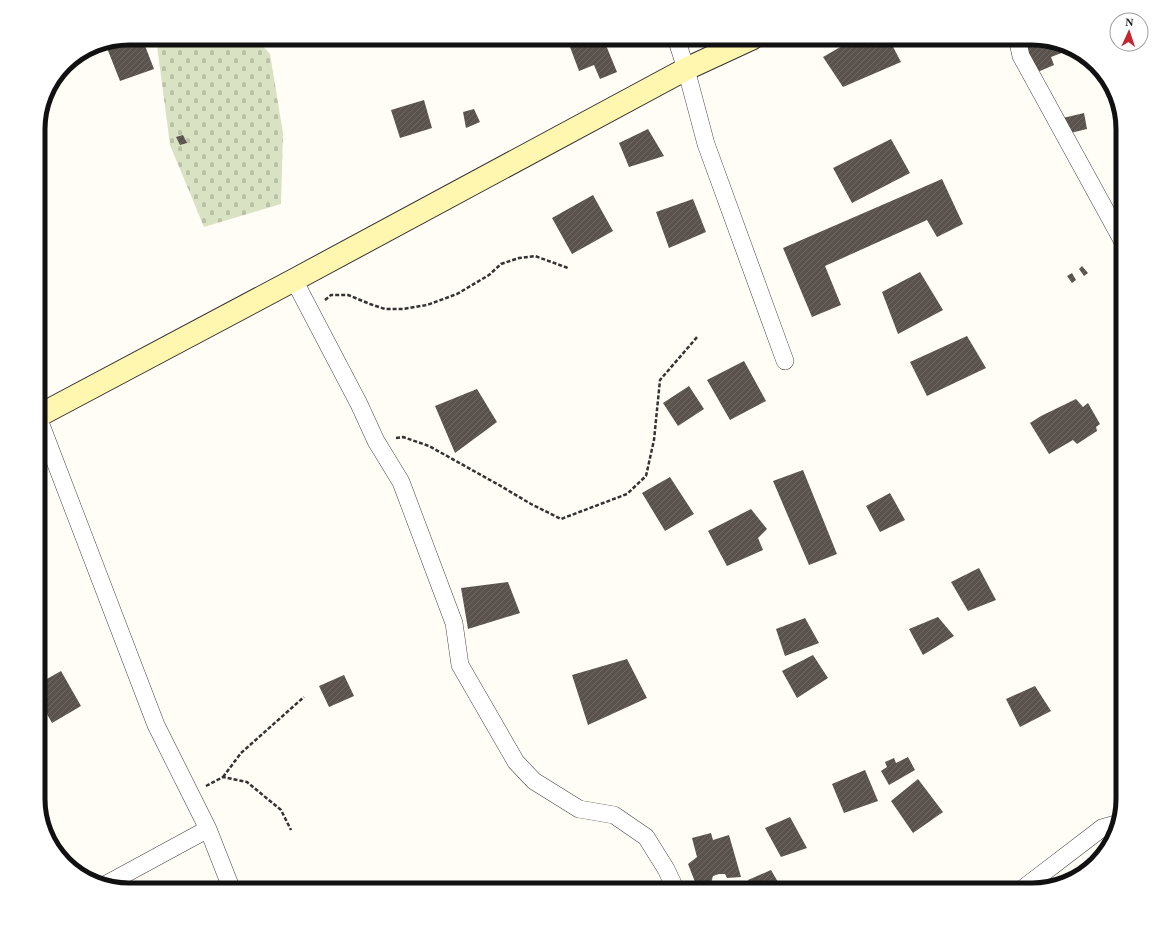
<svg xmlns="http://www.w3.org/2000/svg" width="1161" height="928" viewBox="0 0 1161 928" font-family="'Times New Roman',serif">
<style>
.cemetery{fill:url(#cemetery-stones)}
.building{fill:url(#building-hatch)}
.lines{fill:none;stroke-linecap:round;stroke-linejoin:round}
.street-casing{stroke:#444;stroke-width:18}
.secondary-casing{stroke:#333;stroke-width:24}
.path{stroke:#333;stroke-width:2.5;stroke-dasharray:4 2;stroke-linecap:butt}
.street{stroke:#fff;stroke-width:17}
.secondary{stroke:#fff6b0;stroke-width:22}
.rim{fill:none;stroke:#111;stroke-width:5}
</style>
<defs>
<pattern id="cemetery-stones" width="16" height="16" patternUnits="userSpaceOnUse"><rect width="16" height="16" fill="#d9e3c4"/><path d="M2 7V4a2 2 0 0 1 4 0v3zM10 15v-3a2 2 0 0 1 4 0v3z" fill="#b9c2a7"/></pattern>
<pattern id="building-hatch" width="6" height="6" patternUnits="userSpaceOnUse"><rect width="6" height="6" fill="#5a524d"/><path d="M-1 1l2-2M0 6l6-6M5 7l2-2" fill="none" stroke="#6d6662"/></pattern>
</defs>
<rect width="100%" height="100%" fill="#fffdf5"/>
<path class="cemetery" d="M156,38H256L270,54L283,133L281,204L204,227L170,145Z"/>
<path class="building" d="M129,38H142L154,69L120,81L105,43Z
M569,38H603L617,72L600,79L594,65L579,71L567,39Z
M856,38H865L870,47L890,41L901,62L843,87L823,57Z
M1018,38H1032L1062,43L1072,49L1051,57L1054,65L1033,74Z
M424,100L432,128L400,138L391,110Z
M474,109L480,122L466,128L463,112Z
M1084,113L1087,129L1066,134L1063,118Z
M648,129L664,156L629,167L619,143Z
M183,135L187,143L180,145L176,137Z
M891,139L910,173L852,203L833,168Z
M942,179L963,224L937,237L927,220L825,266L841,305L812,317L783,248Z
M593,195L613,231L572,254L552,218Z
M693,199L706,232L669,248L656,212Z
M1082,266L1088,273L1084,276L1079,269Z
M920,272L943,310L898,334L882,292Z
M1072,273L1076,280L1072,283L1067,276Z
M967,336L986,368L927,396L910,362Z
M744,361L766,401L730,420L707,380Z
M689,386L704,409L678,426L663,403Z
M477,389L497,422L455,453L435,406Z
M1076,399L1083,407L1088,403L1100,424L1096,427L1097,431L1077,444L1073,440L1049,454L1030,423L1041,416Z
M803,470L837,554L809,565L773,481Z
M670,477L694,514L665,531L642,493Z
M890,493L905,520L880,532L866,506Z
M751,509L767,529L758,538L763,550L727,566L708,531Z
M979,568L996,600L968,611L951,582Z
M508,582L520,613L468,629L461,588Z
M938,617L954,636L923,655L909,629Z
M805,618L819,643L785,656L776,629Z
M813,655L828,678L797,698L782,671Z
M627,659L647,698L588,725L572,675Z
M61,671L81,706L52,723L38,698V684Z
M344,675L354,696L329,707L319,686Z
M1035,686L1051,711L1020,727L1006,699Z
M908,757L915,770L889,785L881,771L887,767L885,762L894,758L896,763Z
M865,770L878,801L844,813L832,784Z
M918,779L943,812L913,833L891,801Z
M790,817L807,848L781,857L765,828Z
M711,833L713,840L729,835L741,877L727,878L725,874H719L713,876L711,883L697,887L688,864L697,857L692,838Z
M771,870L778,882L763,890H760L758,887L751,888L748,880Z"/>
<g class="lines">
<g class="street-casing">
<path id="street" d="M676,38L686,69L706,144L785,361
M1017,38L1021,56L1123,242
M294,280L359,404L376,441L401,482L454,623L460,665L516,762L534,781L579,809L614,815L646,837L666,869L676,890
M38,417L156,725L208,829L103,886
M208,829L232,890
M1021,890L1102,828L1119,823"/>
</g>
<g class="secondary-casing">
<path id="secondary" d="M38,416L294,280L686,69L753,38"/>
</g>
<path class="path" d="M325,300L331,295H348L370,304L385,309H403L427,305L457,294L489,275L501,264L519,258L535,256L568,268
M396,438L403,437L429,446L499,485L531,504L561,519L627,494L646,476L654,440L660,380L698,336
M223,777L241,753L304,697
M206,786L223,777L247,782L281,810L291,830"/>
<use href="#street" class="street"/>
<use href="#secondary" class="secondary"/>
</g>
<path d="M0 0H1161V928H0ZM129 45H1032A84 84 0 0 1 1116 129V799A84 84 0 0 1 1032 883H129A84 84 0 0 1 45 799V129A84 84 0 0 1 129 45Z" fill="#fff" fill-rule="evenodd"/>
<path class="rim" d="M129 45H1032A84 84 0 0 1 1116 129V799A84 84 0 0 1 1032 883H129A84 84 0 0 1 45 799V129A84 84 0 0 1 129 45Z"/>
<g transform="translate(1129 32) rotate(3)"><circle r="19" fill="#ffffff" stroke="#a0a0a0"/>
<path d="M0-3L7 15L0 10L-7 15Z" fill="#c4262e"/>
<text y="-6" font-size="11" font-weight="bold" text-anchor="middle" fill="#111111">N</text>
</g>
</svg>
